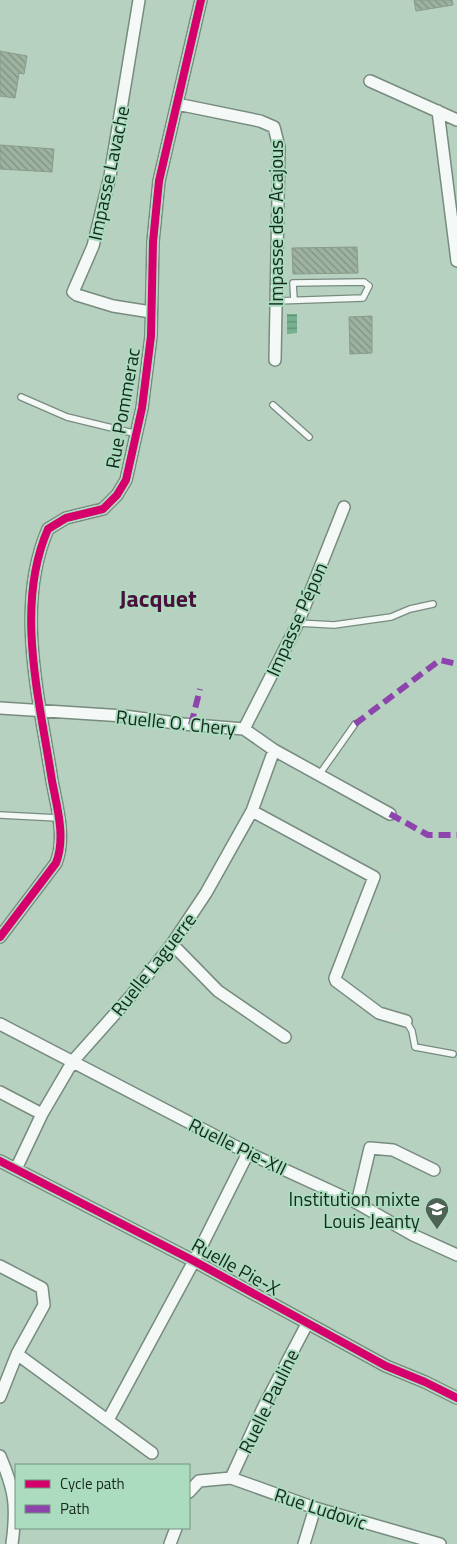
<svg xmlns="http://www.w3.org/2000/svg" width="457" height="1544" viewBox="0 0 457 1544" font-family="'Titillium Web',sans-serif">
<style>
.water{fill:url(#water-rules)}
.building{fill:url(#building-back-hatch);stroke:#899b8d}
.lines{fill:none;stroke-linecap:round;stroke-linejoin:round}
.service-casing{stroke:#778b7f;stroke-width:8}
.minor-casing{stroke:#778b7f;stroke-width:14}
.path{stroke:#c0c8c3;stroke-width:2;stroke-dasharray:5 2.5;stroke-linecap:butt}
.service{stroke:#f4f8f6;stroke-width:5.5}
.minor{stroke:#f4f8f6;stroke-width:11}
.quiet{stroke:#8e44ad;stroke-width:6;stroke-dasharray:12 6;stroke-linecap:butt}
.cycleway-casing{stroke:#acdcbf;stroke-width:11}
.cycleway{stroke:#d6006c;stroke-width:8}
.labels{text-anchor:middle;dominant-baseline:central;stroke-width:4;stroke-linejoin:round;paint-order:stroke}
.street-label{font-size:19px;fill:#15281d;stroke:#acdcbf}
.poi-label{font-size:19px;fill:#15281d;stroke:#acdcbf;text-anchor:end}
.district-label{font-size:24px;font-weight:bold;fill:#49123c;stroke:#acdcbf}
</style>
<defs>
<pattern id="water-rules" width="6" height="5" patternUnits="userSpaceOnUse" patternTransform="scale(1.25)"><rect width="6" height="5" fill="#75b08f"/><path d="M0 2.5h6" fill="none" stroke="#5f8f74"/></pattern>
<pattern id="building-back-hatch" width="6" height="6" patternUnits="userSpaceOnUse" patternTransform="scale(1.25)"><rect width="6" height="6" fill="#9eb2a0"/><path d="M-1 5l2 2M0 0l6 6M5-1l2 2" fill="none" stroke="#809182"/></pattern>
</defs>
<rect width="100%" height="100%" fill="#b7d1c1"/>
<path class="water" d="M287,314H297V333L287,334Z"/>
<path class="building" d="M414,0H452L453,5L416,11Z
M0,51L27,56L24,74L19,73L15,98L0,96Z
M0,145L54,149L52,172L0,169Z
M357,247L358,273L293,274L292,248Z
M372,316V353L350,354L349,317Z"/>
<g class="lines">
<g class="service-casing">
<path id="service" d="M276,301L363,298L369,286L364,282L293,283L294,300
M21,397L67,417L137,434
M273,405L309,437
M298,623L334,625L391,617L410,609L433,604
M319,775L355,724
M0,815L58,818
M406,1021L412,1031L415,1047L453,1054"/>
</g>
<g class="minor-casing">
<path id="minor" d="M139,0L110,176L93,246L73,292L77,295L113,306L151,312
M370,81L457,120
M177,104L260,121L274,127L279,147L275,360
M438,111L457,261
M0,708L124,716L183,724L244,729L274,750L390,814
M244,729L298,623L344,507
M252,811L374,877L335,978L336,981L379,1013L406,1021
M0,937L56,863C66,838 57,807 52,781C40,701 14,607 48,529L66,518L103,509L117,495L126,480L142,408L151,336L153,242L159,181L201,0
M172,944L218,991L285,1037
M0,1024L248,1153L357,1203L413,1235L457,1255
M0,1092L42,1114
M0,1161L194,1261L386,1366L425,1382L457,1398
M16,1169L42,1114L73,1061L130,997L172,944L206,893L252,811L274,750
M357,1203L370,1148L393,1150L434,1170
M0,1266L42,1288L44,1305L17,1354L0,1397
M17,1354L152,1453
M108,1420L194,1261L248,1153
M0,1456C15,1491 17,1506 12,1544
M231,1478L263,1408L307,1324
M189,1492L199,1481L231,1478L315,1508L440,1544
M170,1544L176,1528
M304,1544L315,1508"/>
</g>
<path class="path" d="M369,920L395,932"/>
<use href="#service" class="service"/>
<use href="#minor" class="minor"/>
<path class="quiet" d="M355,724L440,660L457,664
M191,725L200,689
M390,814L428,835H457"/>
<g class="cycleway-casing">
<path id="cycleway" d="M0,937L56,863C66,838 57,807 52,781C40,701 14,607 48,529L66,518L103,509L117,495L126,480L142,408L151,336L153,242L159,181L201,0
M0,1161L194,1261L386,1366L425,1382L457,1398"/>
</g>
<use href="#cycleway" class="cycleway"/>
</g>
<defs>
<g id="school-pin" transform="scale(1.25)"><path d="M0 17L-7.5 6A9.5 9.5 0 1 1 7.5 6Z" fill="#4e6356" stroke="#acdcbf"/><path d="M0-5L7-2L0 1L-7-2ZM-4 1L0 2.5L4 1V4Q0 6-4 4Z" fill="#fff"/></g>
</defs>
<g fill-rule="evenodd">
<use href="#school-pin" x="437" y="1209"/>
</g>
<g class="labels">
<g class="street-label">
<text transform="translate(108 173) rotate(-78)">Impasse Lavache</text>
<text transform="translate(275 223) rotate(-90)">Impasse des Acajous</text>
<text transform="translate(122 408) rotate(-80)">Rue Pommerac</text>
<text transform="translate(296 619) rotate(-66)">Impasse Pépon</text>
<text transform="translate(176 722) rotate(6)">Ruelle O. Chery</text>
<text transform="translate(153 964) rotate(-52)">Ruelle Laguerre</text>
<text transform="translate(238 1146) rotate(26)">Ruelle Pie-XII</text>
<text transform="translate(236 1266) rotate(29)">Ruelle Pie-X</text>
<text transform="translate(268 1401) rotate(-64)">Ruelle Pauline</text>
<text transform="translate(321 1508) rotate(18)">Rue Ludovic</text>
</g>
<g class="poi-label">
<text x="420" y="1198">Institution mixte<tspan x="420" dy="22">Louis Jeanty</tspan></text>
</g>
<g class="district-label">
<text x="158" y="598">Jacquet</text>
</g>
</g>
<rect x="15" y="1464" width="175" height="65" fill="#acdcbf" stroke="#70947e"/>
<rect x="25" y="1480" width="25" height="8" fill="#d6006c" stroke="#70947e"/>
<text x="60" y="1489" font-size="15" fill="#15281d">Cycle path</text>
<rect x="25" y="1505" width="25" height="8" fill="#8e44ad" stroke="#70947e"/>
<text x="60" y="1514" font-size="15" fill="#15281d">Path</text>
</svg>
